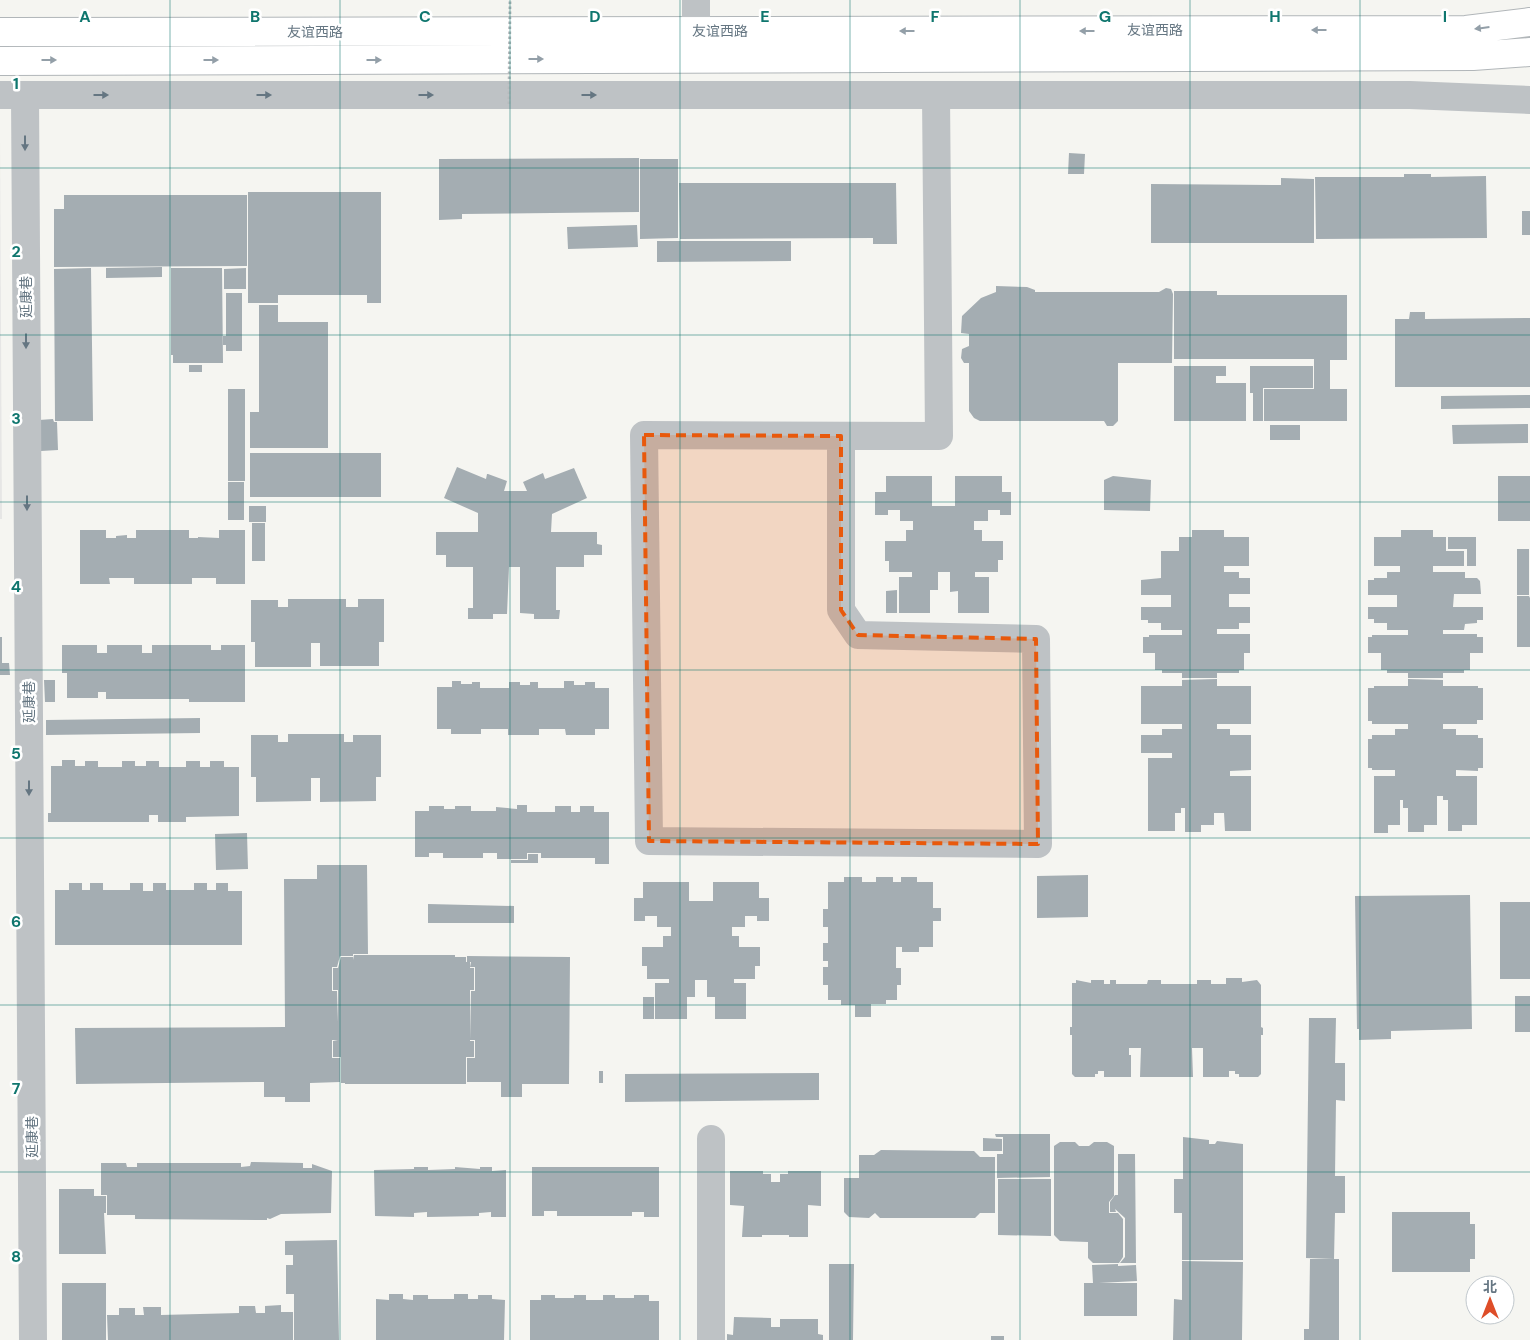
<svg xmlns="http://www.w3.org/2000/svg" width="1530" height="1340" viewBox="0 0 1530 1340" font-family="'DM Sans','Noto Sans SC',sans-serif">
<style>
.built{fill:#e6e6e5}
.building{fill:#a4adb2}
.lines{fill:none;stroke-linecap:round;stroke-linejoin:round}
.major-casing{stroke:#b1b6b9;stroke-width:30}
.minor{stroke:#bec2c5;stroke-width:28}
.major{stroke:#fff;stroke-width:28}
.path-bridge{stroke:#b8bbbd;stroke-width:3;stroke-dasharray:2.5 2.5;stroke-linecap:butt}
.oneway{fill:#939fa8}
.oneway2{fill:#657682}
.marked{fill:#e8590c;fill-opacity:0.2;stroke:#e8590c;stroke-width:4;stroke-dasharray:10 6;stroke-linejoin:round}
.grid{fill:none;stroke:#0f766e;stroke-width:1;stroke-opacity:0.55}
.labels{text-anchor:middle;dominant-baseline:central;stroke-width:5;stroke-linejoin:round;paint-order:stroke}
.street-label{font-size:14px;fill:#657682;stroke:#fff}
.grid-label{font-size:16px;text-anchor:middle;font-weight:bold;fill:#0f766e;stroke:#fff;stroke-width:5;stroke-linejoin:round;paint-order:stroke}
</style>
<rect width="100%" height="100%" fill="#f5f5f1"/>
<path class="built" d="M0,136L2,519H0Z"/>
<path class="building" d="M1069,153L1085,154L1084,174H1068Z
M639,158V212L462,214V219L439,220V159Z
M640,159H678V238L640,239Z
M1404,174H1431V177L1486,176L1487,238L1316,239L1315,177H1404Z
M1281,178L1314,179V243H1151V184L1281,185Z
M679,183H896L897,244H873V238L680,239Z
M248,192H381V303H367V295H278V303H248Z
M64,195H247V266L54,267V209H64Z
M1522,211H1530V235H1522Z
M637,225L638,247L568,249L567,227Z
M657,241H791V261L657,262Z
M162,267V277L106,278V268Z
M91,268L93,421H55L54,269Z
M171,268H222L223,363H173V355H171Z
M246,268V289H224V269Z
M996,286L1027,287L1035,290V292H1159L1166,288L1171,289L1173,294L1172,363H1118V421L1113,426H1107L1104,421H980L974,418L969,411V363H964L961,358L962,349L969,346V334L961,333L962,316L981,298L996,292Z
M1174,291H1217V295H1347V360H1330V389H1347V421H1264V389H1314V359H1174Z
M226,293H242V351H226V345H223V336H226Z
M259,305H278V322H328V448H250V412H259Z
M1410,312H1425V319L1530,318V387H1395V319H1409Z
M189,365H202V372H189Z
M1174,366H1226V376H1216V383H1246V421H1174Z
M1250,366H1313V388H1263V421H1253V393H1250Z
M228,389H245V481H228Z
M1530,395V408L1441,409V396Z
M53,419L54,422H57L58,450L41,451L39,420Z
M1528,424V443L1453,444L1452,425Z
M1270,425H1300V440H1270Z
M250,453H381V497H250Z
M457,467L486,479L487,474H488L507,481L504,491H527L523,482L543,473L545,479L574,468L587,498L552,514L551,532H597V544L602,545V555H584V567H556V610H560L559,619H534V614L520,613V567H509L507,614H493V619H468V608H473V567H446V555H436V532H478V513L444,498Z
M886,476H932V506H955V476H1002V492H1011V515H1000V510H988V521H974V530H982V541H1003V560H998V572H975V577H989V613H958V591L950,592V572H938V590H930V613H899V577H912V572H889V561H885V541H906V530H913V521H900V510H888V515H875V492H886Z
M1113,476L1151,480L1150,511L1104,510V480Z
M1498,476H1530V521H1498Z
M228,482H244V520H228Z
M249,506H266V522H249Z
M252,523H265V561H252Z
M80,530H106V538H116V536L127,535V538H136V530H189V538H198V537L219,538V530H245V584H216V578H192V584H134V578H109L110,584H80Z
M1192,530H1224V537H1249V566H1224V572H1239V578H1250V594H1229V607H1250V623H1239V629H1217V634H1250V653H1244V670H1239V673H1217V678H1182V673H1162V670H1155V653H1143V637H1149V635H1182V630H1161V623H1148V620H1141V607H1171V595H1141V580L1161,578V551H1179V537H1192Z
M1401,530H1433V537H1446V551H1464V566H1433V572H1465V578H1477L1480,581L1481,594H1454L1453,607H1483V620H1477V623L1465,624L1464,630H1443V634H1477V637H1483V653H1470V670H1464V673H1443V678H1408V673H1387V670H1381V653H1368V637H1372V635H1408V630H1387V623H1374V619H1368V607H1397V595H1368V580H1374V578H1387V572H1400V566H1374V537H1401Z
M1448,537H1476V566H1467V549H1448Z
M1517,549H1529V595H1517Z
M897,590V613H886V591Z
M1517,596H1529L1530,598V647H1517Z
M288,599H346V607H358V599H384V642H379V666H320V643H311V667H255V642H251V600H278V607H288Z
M0,637H2V663H9L10,675H0Z
M62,645H97V653H107V645H142V653H152V645H211V650H221V645H245V702H189V699H106V692H98V698H67V673H62Z
M1217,679V686H1251V724H1217V729H1230V735H1251V770L1230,771V776H1251V831H1225L1224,813H1214V825H1201V832H1185V808H1181V813H1175V831H1148V758H1172V753H1141V735H1162V729H1182V724H1141V686H1182V680Z
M1408,679L1443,680V686H1478V688H1483V720H1477V724H1443V729H1456V735H1478V738H1483V768H1478V771L1456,770V776H1477V825H1462V831H1448V800H1443V796H1437V825H1424V832H1408V808H1403V800H1400V825H1388V833H1374V776H1395V770H1372V768H1368V739H1372V735H1395V729H1408V724H1372V721H1368V688H1374V686H1408Z
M44,680H55V702H45Z
M452,681H461V684H472V682H480V688H509V682H520V685H530V682H538V688H564V681H574V685H585V682H595V688H609V729H595V735H566L565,729H539V735H508V729H481V734H451V729H437V687H452Z
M200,718V733L46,735V720Z
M288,734H344V742H353V735H381V777H376V801L320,802V778H311V801L256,802V777H251V735H278V742H288Z
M62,760H75V766H85V761H98V767H122V761H135V766H146V761H159V767H186V761H200V767H210V761H224V767H239V816L186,817V822H158V815H149V822H48V813H51V766H62Z
M517,805H527V812H555V806H571V812H580V806H594V812H609V864H595V858H541V853H527V859H497V853H483V858H443V853H429V857H415V811H429V806H444V809H455V806H471V811H496V807L517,809Z
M247,833L248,869L216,870L215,834Z
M528,854H538V863H511V860H528Z
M317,865H367L368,954H353V956H340L337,967H332V991H337L338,1022V990H333V968H338L341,957H353V960L354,955H455V957H466V962H470V972V968H474V990H470V1041H474V1057H466V1084H345V1083H341V1057H333V1041L338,1040H332V1058H340V1082L310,1083V1102H285V1097H264V1082L76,1084L75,1028L285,1027L284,879H317Z
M1088,875V917L1037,918V876Z
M844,877H862V882H876V877H893V882H901V877H917V882H933V908H941V921H933V947H919V952H902V947H896V968H901V985H897V1000H886V1004H871V1017H855V1005H841V1000H828V985H823V967H828V961H823V943H828V927H823V909H828V882H844Z
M643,882H689V901H713V882H759V898H769V921H757V916H745V927H732V936H739V947H760V966H755V979H734V983H746V1019H715V997H707V980H695V997H687V1019H655V983H669V979H647V966H642V947H663V936H671V927H657V916H645V921H634V898H643Z
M69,883H82V890H90V883H103V890H130V883H143V891H153V883H166V890H194V883H207V890H216V883H228V891H242V945H55V890H69Z
M1470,895L1472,1029L1391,1031V1039L1359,1040V1029H1357L1355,896Z
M1500,902H1530V979H1500Z
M428,904L514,906V923H428Z
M467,956L570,957L569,1084H522V1097H501V1082H467V1058H475V1040H470L471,991H475V967H470L471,962H467Z
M1226,978H1242V982L1257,980L1261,985V1027L1263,1028V1035H1261V1074L1258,1077H1239V1074H1235V1071H1229V1077H1203V1048H1192L1193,1077H1140L1141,1048H1129V1055H1131V1077H1104V1071H1098V1074H1095V1077H1075L1072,1074V1035H1070V1027H1072V983H1076V980L1091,983V980H1104V984H1110V980H1116V984H1147L1148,980H1161V984H1197V980H1211V984H1226Z
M1515,996H1530V1032H1515Z
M643,997H654V1019H643Z
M1309,1018H1336L1335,1063H1345V1101L1336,1100L1335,1176H1345V1213H1335L1334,1259L1306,1258Z
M599,1071H603V1083H599Z
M819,1073V1100L625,1102V1074Z
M995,1134H1050V1177L997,1178V1154H1003V1137H996Z
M1183,1137L1209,1140V1144H1215L1217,1141L1243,1144V1260H1182V1213H1174V1179H1183Z
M983,1138L1002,1139V1151H983Z
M1060,1142H1075L1079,1146H1089L1094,1142H1107L1114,1146V1196L1109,1202V1213H1118L1123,1219V1257L1119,1263H1093L1088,1258V1242L1060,1241L1054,1235V1146Z
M881,1150L974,1151L980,1157H995V1213H980L975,1218H880L875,1213L869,1218L849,1217L844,1212V1178H859V1155H874Z
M1118,1154H1135L1136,1263H1120L1125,1257V1218L1115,1209L1116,1212H1110V1202L1115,1195H1118Z
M251,1162L303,1163V1168H312V1164L332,1171L331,1213L281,1214L270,1219L267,1218V1220L135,1219V1215H107V1195H101V1163H126L127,1167H137V1163H241V1167L250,1166Z
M414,1167H428V1170L455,1169V1167L480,1169V1167H492V1171L506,1170V1217H491V1212L479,1213V1216L427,1217V1212L414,1213V1217L375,1216L374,1170L414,1169Z
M532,1167H659V1217H644V1212H632V1216H557V1211H544V1216H532Z
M730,1171H763V1174H771V1182H780V1174H788V1171H821V1206L808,1205V1237H789V1235H762V1237H742L744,1206L730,1205Z
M998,1179H1051V1236L998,1235Z
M59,1189H94V1196H106V1213H104L106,1254H59Z
M1392,1212H1470V1224H1475V1259H1470V1272H1392Z
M337,1240L339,1340H294V1294H286V1265H293V1255H285V1241Z
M1310,1259H1339V1340H1304V1329H1309Z
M1182,1261L1243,1262L1242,1340H1173L1174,1299L1182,1300Z
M829,1264H854L853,1340H829Z
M1118,1264V1266L1136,1265L1137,1281L1099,1283H1137V1316H1084V1283H1093L1092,1265Z
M62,1283H106V1340H62Z
M389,1294H403V1299L413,1300V1295H428V1299H454V1294H468V1299H478V1295H492V1299L505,1300L504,1340H376V1299L389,1300Z
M541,1295H555V1298H574V1295H586V1300H603V1295H615V1298H634V1295H649V1301H659V1340H530V1300H541Z
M281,1305V1312H293V1340H108L107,1315H119V1308H135V1315H144L143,1307H161V1315L239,1313V1306H255L256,1313H265V1306Z
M734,1317L771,1318V1327H780V1319H818V1334L823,1335V1340H727V1334L733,1335Z
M991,1336H1004V1340H991Z"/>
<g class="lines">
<g class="major-casing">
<path id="major" d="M0,32L1466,30L1530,22
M0,61L1473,56L1530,52"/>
</g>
<path class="minor" d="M696,0V31
M0,95H1410L1530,100
M25,95L33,1340
M841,436V610L858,635L1036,639L1038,844L649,841L644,435L939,436L936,95
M711,1340V1139"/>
<use href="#major" class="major"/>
<path class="path-bridge" d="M509,104L510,0"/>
</g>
<defs><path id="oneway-solid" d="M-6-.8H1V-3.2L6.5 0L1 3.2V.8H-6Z" transform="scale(1.25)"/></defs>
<g class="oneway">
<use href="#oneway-solid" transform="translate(1482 28) rotate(173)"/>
<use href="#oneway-solid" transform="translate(1319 30) rotate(180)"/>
<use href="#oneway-solid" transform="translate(907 31) rotate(180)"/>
<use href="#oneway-solid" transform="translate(1087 31) rotate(180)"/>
<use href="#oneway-solid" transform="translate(536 59)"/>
<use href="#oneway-solid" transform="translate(49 60)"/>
<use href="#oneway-solid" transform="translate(211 60)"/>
<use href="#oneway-solid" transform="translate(374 60)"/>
</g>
<g class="oneway2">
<use href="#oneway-solid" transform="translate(101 95)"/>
<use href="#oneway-solid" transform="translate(264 95)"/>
<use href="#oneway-solid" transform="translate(426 95)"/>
<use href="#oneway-solid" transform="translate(589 95)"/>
<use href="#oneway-solid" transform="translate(25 143) rotate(90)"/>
<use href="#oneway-solid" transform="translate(26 341) rotate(90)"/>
<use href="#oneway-solid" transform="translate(27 503) rotate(90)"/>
<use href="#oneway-solid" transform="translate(29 788) rotate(90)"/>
</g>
<path class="marked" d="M644,435L841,436V610L858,635L1036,639L1038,844L649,841Z"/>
<path class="grid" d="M170,0V1340M340,0V1340M510,0V1340M680,0V1340M850,0V1340M1020,0V1340M1190,0V1340M1360,0V1340M0,168H1530M0,335H1530M0,502H1530M0,670H1530M0,838H1530M0,1005H1530M0,1172H1530"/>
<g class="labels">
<g class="street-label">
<text x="1155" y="30">友谊西路</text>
<text x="720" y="31">友谊西路</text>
<text x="315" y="32">友谊西路</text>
<text transform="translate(26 297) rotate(-90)">延康巷</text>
<text transform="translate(29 702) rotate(-90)">延康巷</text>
<text transform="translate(32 1137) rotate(-90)">延康巷</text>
</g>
</g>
<g class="grid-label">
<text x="85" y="22">A</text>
<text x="255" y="22">B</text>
<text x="425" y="22">C</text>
<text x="595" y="22">D</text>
<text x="765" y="22">E</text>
<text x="935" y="22">F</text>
<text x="1105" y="22">G</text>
<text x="1275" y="22">H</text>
<text x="1445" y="22">I</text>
<text x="16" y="89">1</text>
<text x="16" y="257">2</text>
<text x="16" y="424">3</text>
<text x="16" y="592">4</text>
<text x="16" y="759">5</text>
<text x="16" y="927">6</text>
<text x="16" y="1094">7</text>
<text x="16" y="1262">8</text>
</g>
<g transform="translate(1490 1300)"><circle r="24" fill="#ffffff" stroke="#c1c8cd"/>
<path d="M0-4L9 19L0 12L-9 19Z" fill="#de4d28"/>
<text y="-8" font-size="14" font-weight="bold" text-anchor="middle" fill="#657682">北</text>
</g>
</svg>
